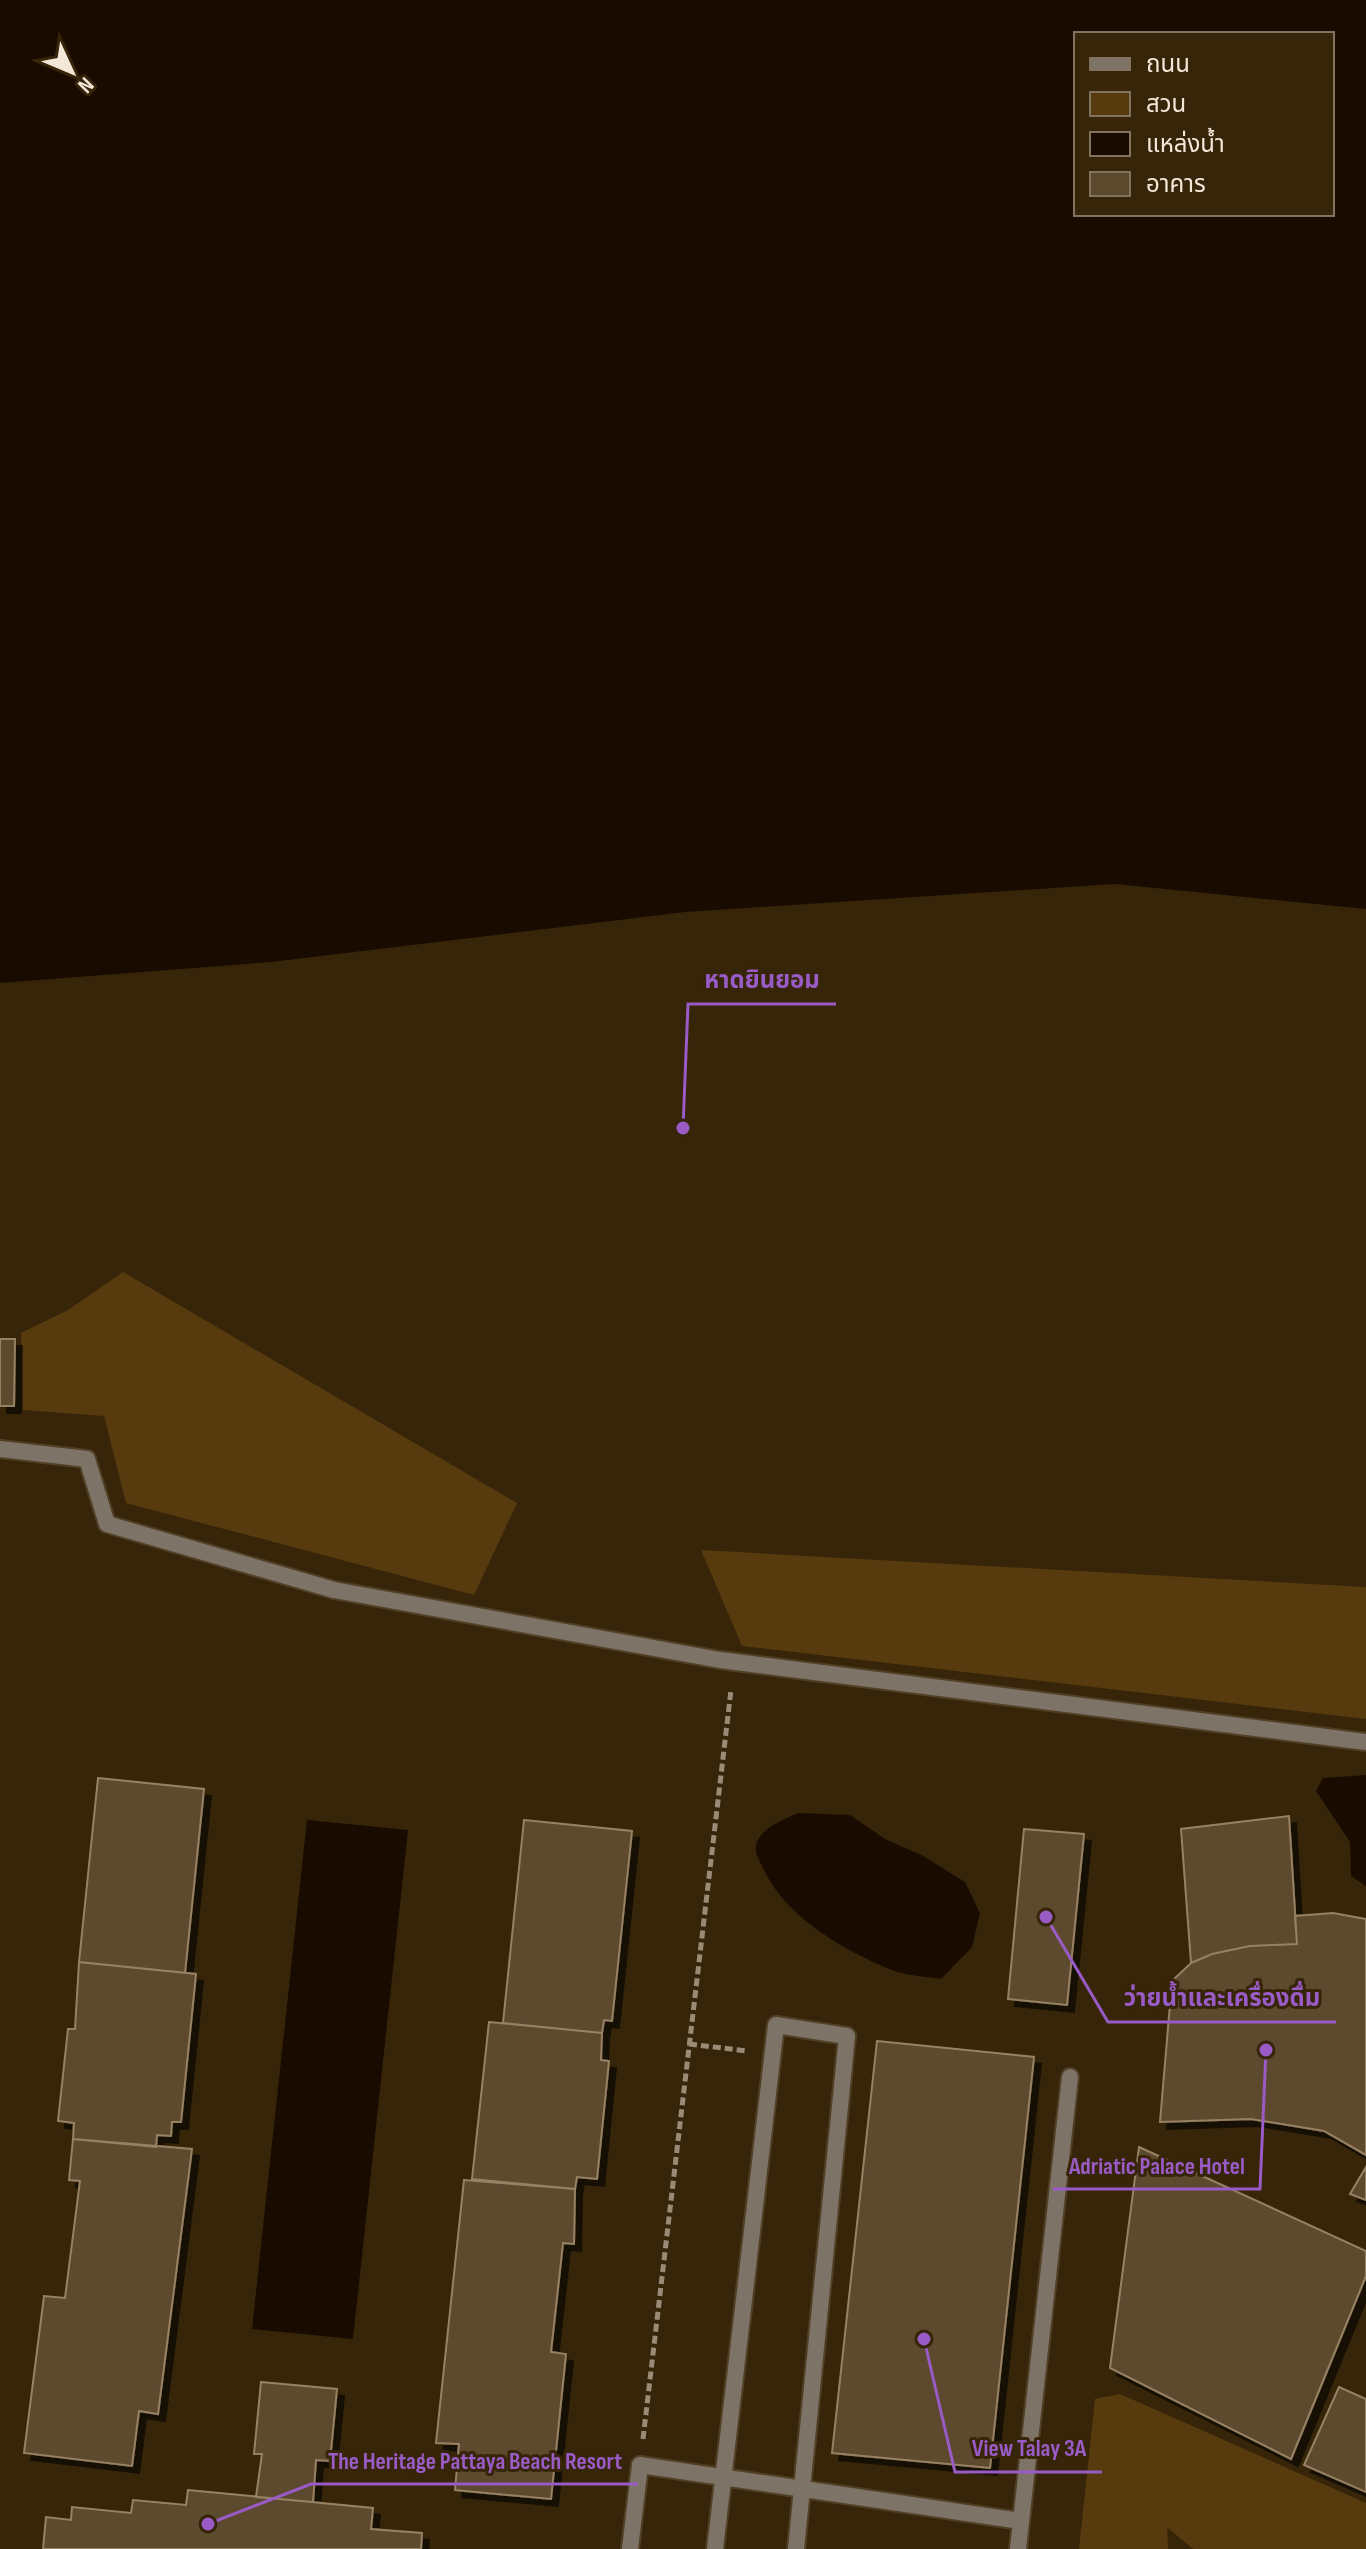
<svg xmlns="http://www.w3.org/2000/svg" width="1366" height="2549" viewBox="0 0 1366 2549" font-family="'Sofia Sans Condensed','Noto Sans Thai',sans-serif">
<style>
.green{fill:#573b0f}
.water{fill:#190b00;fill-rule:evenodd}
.building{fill:#5c482d;stroke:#978164;stroke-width:2;filter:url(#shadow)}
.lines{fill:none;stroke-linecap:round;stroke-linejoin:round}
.lane-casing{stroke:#514026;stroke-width:20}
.street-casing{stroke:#514026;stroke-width:20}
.path{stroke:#9a8b76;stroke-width:5;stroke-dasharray:8 4;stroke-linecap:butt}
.lane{stroke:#7d7367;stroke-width:16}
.street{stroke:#7d7367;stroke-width:16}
.leader{fill:none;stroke:#995bc5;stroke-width:3}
.callout-dot{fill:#995bc5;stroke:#372509;stroke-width:3}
.callout-label{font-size:24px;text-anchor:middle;font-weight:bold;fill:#995bc5;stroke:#372509;stroke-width:6;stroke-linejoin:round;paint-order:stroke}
</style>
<defs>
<filter id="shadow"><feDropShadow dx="7" dy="7" stdDeviation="0" flood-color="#0009"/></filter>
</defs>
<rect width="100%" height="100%" fill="#372509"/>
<path class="green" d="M123,1272L517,1503L474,1595L126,1503L104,1416L23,1410L21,1333L68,1310Z
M701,1550L1366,1587V1719L742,1646Z
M1120,2394L1366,2503V2549H1193L1167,2527L1168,2549H1079L1095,2399Z"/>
<path class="water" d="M0,0H1366V909L1115,884L685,912L271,962L0,983ZM1076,34H1332V214H1076Z
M1366,1775V1886L1351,1876L1350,1842L1316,1791L1323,1778Z
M798,1813L850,1815L885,1839L923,1856L965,1882L980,1913L972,1947L941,1979C925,1976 907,1976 892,1970C841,1949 783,1916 761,1864C757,1856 753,1848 758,1840C765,1826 785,1819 798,1813Z
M307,1820L408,1830L353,2339L252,2329Z"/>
<path class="building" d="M0,1339H15L14,1406H0Z
M98,1778L204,1789L185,1973L79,1962Z
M1289,1816L1297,1944L1250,1946L1212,1954L1191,1963L1181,1829Z
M524,1820L632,1831L612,2021L604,2020L602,2033L503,2023Z
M1024,1829L1084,1834L1067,2005L1008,1999Z
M1333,1913L1366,1919V2155L1324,2131L1251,2119L1160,2122L1172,1981L1191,1963L1212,1954L1250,1946L1297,1944L1295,1916Z
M79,1962L196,1974L181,2122H172L171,2136L157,2135L156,2147L73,2139L74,2123L58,2121L68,2029H75Z
M489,2022L602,2033L601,2060L609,2061L597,2179L577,2177L575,2189L472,2179Z
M877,2041L1034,2057L990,2468L832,2453Z
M73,2139L192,2149L158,2414L139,2411L132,2466L24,2453L44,2296L65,2298L80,2181L69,2180Z
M1139,2147L1366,2251V2276L1291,2459L1110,2368Z
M1366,2167V2200L1350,2194Z
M464,2180L575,2189L574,2244L563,2243L551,2352L566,2354L551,2499L455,2490L459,2444L436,2443Z
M261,2382L337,2389L330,2461L316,2460L313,2502L256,2497L262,2454H254Z
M1339,2387L1366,2399V2492L1304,2465Z
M188,2490L373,2508L371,2529L422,2533L421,2549H43L46,2517L71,2520L72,2507L131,2513L133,2500L186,2505Z"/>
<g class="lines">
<g class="lane-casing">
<path id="lane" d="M334,1590L720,1660L1366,1742
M640,2465L1021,2521
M715,2549L776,2025L847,2036L796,2549
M1018,2549L1070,2077"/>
</g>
<g class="street-casing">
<path id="street" d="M0,1449L87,1459L107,1524L334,1590
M630,2549L640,2465"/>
</g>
<path class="path" d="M689,2044L747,2051
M643,2439L731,1690"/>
<use href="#lane" class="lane"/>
<use href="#street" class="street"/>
</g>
<path class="leader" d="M683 1128L688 1004H836M1046 1917L1108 2022H1336M1266 2050L1260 2189H1053M924 2339L955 2472H1102M208 2524L311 2484H638"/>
<g class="callout-dot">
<circle cx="683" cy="1128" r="8"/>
<circle cx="1046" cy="1917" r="8"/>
<circle cx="1266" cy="2050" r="8"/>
<circle cx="924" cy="2339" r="8"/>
<circle cx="208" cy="2524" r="8"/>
</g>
<g class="callout-label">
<text x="762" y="988">หาดยินยอม</text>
<text x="1222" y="2006">ว่ายน้ำและเครื่องดื่ม</text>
<text x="1157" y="2174">Adriatic Palace Hotel</text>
<text x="1029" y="2456">View Talay 3A</text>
<text x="475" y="2469">The Heritage Pattaya Beach Resort</text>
</g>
<rect x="1074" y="32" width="260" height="184" fill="#372509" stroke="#82735c" stroke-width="2"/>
<rect x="1090" y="58" width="40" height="12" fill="#7d7367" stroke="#82735c" stroke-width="2"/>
<text x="1146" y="72" font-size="24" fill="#f3e7d8">ถนน</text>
<rect x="1090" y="92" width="40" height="24" fill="#573b0f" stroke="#82735c" stroke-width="2"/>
<text x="1146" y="112" font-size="24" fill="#f3e7d8">สวน</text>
<rect x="1090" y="132" width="40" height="24" fill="#190b00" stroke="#82735c" stroke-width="2"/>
<text x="1146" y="152" font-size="24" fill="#f3e7d8">แหล่งน้ำ</text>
<rect x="1090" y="172" width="40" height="24" fill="#5c482d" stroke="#82735c" stroke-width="2"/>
<text x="1146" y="192" font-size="24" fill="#f3e7d8">อาคาร</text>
<g transform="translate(72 72) rotate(134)" stroke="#372509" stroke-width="6" paint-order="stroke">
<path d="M0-6L14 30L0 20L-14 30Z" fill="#f3e7d8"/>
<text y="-12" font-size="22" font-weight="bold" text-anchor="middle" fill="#f3e7d8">N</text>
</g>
</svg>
